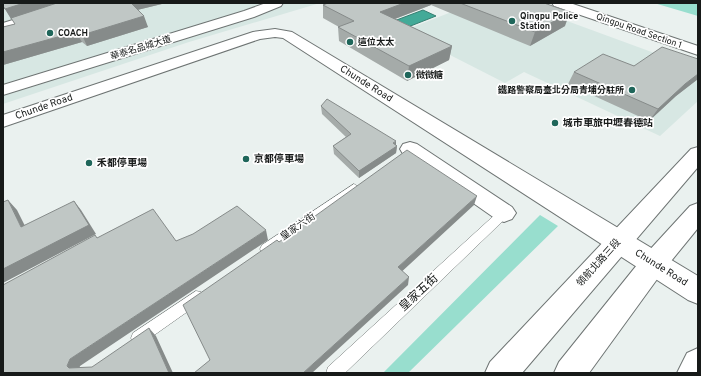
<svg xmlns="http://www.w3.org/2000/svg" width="701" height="376" viewBox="0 0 701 376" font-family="Overpass,'Noto Sans TC',sans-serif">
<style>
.built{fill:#d7e7e3}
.green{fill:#98dece}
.water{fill:#43aa98;stroke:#367f72}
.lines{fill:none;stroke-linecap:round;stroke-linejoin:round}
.lane-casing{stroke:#6e7473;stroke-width:1}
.street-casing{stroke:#6e7473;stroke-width:2}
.secondary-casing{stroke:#6e7473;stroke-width:2}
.lane{fill:#fff;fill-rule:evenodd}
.street{fill:#fff;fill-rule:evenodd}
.secondary{fill:#fff;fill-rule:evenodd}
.wall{fill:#a5aba9}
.shaded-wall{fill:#868b8a}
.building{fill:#c0c7c5;stroke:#868b8a}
.poi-dot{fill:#1f665a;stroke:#fff;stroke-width:1.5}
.labels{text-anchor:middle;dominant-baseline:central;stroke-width:3.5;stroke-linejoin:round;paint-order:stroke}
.far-poi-label{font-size:9px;font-weight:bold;fill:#171a19;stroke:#fff;text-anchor:start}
.far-street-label{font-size:9px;fill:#171a19;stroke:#fff}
.street-label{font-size:10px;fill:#171a19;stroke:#fff}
.poi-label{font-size:10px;font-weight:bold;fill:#171a19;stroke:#fff;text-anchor:start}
.near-street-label{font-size:12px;fill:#171a19;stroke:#fff}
</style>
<rect width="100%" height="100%" fill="#eaf1ef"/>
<path class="built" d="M3,3H320L189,42L3,104Z
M518,3L698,69V101L660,136L524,72L505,83L403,31L459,9Z"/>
<path class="green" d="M654,3H698V16Z
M540,215L558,226L408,373H383Z"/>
<path class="water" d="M423,10L436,16L408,27L394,21Z"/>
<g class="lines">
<g class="lane-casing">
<path id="lane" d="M354,184L360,188L358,191L270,253L266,254L262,253L260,249L262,245Z
M504,208L508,210L510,213L508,216L345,373H326L328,367L500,210Z
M196,291L201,292L203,297L201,302L143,343L138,345L133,343L131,338L133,333Z"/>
</g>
<g class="street-casing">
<path id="street" d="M68,3H91L89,6L62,12L3,32V23Z
M266,3H283L281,6L254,17L3,95V85L244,11Z
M275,29L292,32L698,276V304L688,300L283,38L275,37L260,39L3,127V115L253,32Z
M410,142L417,144L512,207L516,213L512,219L504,222L496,219L403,154L400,149L403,144Z"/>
</g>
<g class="secondary-casing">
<path id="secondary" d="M552,3H570L698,46V55L554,6Z
M698,147V167L522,373H485L490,362L691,149Z
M698,203V228L663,271L589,373H554L559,362L645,255L690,206Z
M698,348V373H677L687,353Z"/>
</g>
<use href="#lane" class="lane"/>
<use href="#street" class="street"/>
<use href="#secondary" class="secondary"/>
</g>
<path class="wall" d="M3,3H166L137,10L148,27L87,46L82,42L3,65V27L15,24L3,6Z
M328,3H544L565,26L530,46L431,5L395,19L452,46L449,60L407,81L339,41L338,27H339L323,18V5Z
M698,59V79L676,96L649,121L568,84L574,72Z
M321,106L396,145L397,146L396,153L359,178L334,154L333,146L346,137L322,114Z"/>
<path class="shaded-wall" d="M24,3H63L11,19L5,9Z
M129,3H166L133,11Z
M404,3H431V5L379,25L380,12Z
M570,12L565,26L530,46L535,32Z
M144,16L148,27L87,46L82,35Z
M76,32L82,42L3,65V52Z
M452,46L449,60L407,81L409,66Z
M698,74V79L676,96L649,121L658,109L685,84Z
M396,141V147L397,146L396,153L359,178V171Z
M477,196L474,205L397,276L398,267Z
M8,200L17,210L30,236L21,227Z
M74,201L81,210L96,234L3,283V269Z
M266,230L268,240L80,366L78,373L69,368L67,366L70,359Z
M409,277L408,285L312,373H303Z
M149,328L156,336L173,373H169Z"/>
<path class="building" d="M3,3H24L5,9L3,6Z
M57,3H131L144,16L82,35L76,32L3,52V27L15,24L11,18Z
M328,3H404L380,12L452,46L409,66L338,27L354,21L323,5Z
M460,3H544L570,12L535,32Z
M662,47L698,59V74L685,84L658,109L574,72L603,54L634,66Z
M327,99L396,141L393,143L397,146L359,171L333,146L351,134L321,106Z
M407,150L477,196L398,267L409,277L303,373H194L210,360L183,305L277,240L279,242Z
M8,200L21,227L74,201L89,225L3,269V202Z
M237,206L266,230L70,359L67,366L69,368L92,367L149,328L169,373H3V285L95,235L97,238L153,209L176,241L193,234Z"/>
<g class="poi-dot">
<circle cx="512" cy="21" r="4"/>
<circle cx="50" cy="33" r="4"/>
<circle cx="350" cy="42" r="4"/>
<circle cx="408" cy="75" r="4"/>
<circle cx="632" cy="90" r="4"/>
<circle cx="555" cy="123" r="4"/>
<circle cx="246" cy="159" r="4"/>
<circle cx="89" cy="163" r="4"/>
</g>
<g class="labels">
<g class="far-poi-label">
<text x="520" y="16">Qingpu Police<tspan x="520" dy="10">Station</tspan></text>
<text x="58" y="33">COACH</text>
<text x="358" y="42">這位太太</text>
<text x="416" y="75">微微糖</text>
<text x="624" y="90" text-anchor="end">鐵路警察局臺北分局青埔分駐所</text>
</g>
<g class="far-street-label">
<text transform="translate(639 31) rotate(19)">Qingpu Road Section 1</text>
<text transform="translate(141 48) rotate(-17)">華泰名品城大道</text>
</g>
<g class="street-label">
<text transform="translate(366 84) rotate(32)">Chunde Road</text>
<text transform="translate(44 107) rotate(-19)">Chunde Road</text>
<text transform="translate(298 227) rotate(-35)">皇家六街</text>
<text transform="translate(599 263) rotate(-48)">領航北路三段</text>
<text transform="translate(661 268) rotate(32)">Chunde Road</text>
</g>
<g class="poi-label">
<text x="563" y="123">城市車旅中壢春德站</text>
<text x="254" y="159">京都停車場</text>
<text x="97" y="163">禾都停車場</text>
</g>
<g class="near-street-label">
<text transform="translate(419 293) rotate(-43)">皇家五街</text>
</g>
</g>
<rect width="701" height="376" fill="none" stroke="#171a19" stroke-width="8"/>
</svg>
